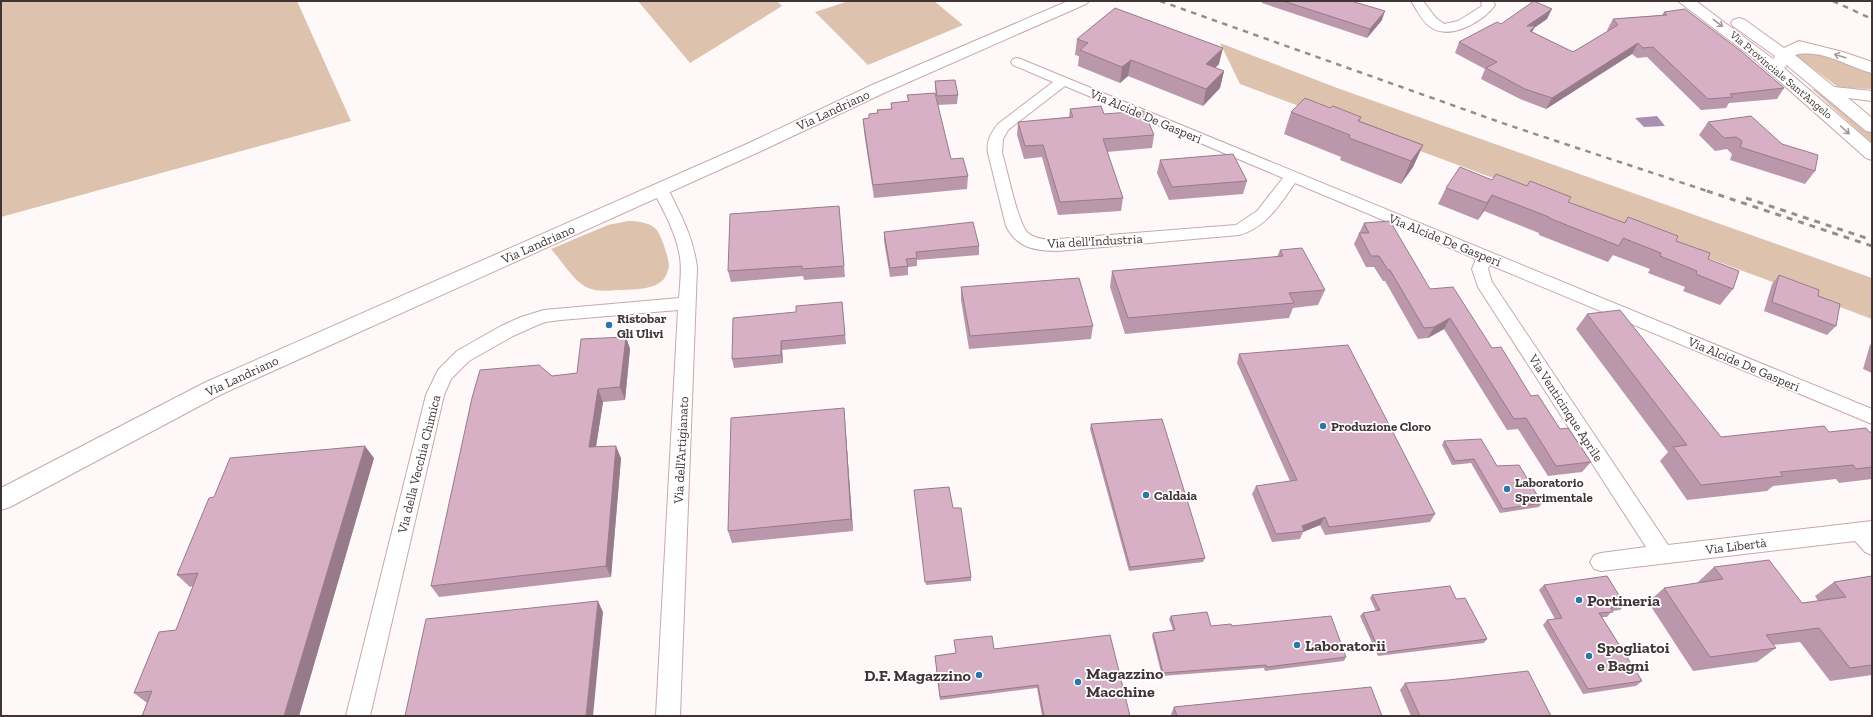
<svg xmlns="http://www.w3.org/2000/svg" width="1873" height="717" viewBox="0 0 1873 717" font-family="'Zilla Slab',serif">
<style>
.green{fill:#ddc2ae}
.water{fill:#a990b1}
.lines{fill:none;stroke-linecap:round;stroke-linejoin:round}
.minor-casing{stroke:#c7a8ac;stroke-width:2}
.tertiary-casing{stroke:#c7a8ac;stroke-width:2}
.minor{fill:#fff;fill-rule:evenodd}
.tertiary{fill:#fff;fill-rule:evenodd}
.rail-far1{stroke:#968c8e;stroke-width:2.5;stroke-dasharray:5.5 5.5;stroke-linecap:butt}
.rail{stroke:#968c8e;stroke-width:3;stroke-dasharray:6 6;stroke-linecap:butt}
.wall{fill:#ba97aa}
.shaded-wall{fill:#977b8b}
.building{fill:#d8b0c6;stroke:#977b8b}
.oneway{stroke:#a09a9a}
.poi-dot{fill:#2a76a9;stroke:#fff;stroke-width:1.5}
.labels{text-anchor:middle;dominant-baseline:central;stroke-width:3.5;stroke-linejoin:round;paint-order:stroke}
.far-street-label{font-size:11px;fill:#413436;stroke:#fff}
.street-label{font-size:13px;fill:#413436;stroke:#fff}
.poi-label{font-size:13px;font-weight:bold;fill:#413436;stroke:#fff;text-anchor:start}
.near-poi-label{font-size:16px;font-weight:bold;fill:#413436;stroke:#fff;text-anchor:start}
</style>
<rect width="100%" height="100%" fill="#fff8f9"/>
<path class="green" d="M1,1H297L351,121L1,217Z
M638,1H777L782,6L690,63Z
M849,1H934L963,25L868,65L815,12Z
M1220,43L1340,89L1872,278V319L1240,84Z
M1820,53L1865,70L1872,74V89L1839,88L1794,54Z
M1812,89L1828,93L1872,133V143Z
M628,221C637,221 649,222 656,229C661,234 669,259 669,266C668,271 666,277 663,280C653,290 634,289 622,290C610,290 597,293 586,287C574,281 560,259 551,249L608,225Z"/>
<path class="water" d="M1657,116L1665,126L1644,127L1635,118Z"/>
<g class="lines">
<g class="minor-casing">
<path id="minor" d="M1411,1H1423L1436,18L1444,24L1458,21L1482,6L1481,1H1493L1495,5C1484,21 1451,40 1432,28C1423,23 1417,10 1411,1Z
M1018,58L1872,409V424L1490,265L1488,269L1492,282L1668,545L1872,521V555L1865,552L1855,541L1601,571L1594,569L1590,562L1594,555L1601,553L1646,547L1478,287L1472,269L1476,259L1295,183C1280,204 1266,228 1239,235L1058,251C1035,251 1017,248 1006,226L988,153C986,141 991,133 998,124L1053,82L1013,65L1011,62L1013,59ZM1065,86L1283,178L1257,211L1236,225L1058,239C1048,240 1037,240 1028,233C1018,225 1007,168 1002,153L1003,139L1008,130Z
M660,184L665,185L668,189C681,215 694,239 697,268L680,716H656L678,310L561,320L545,322L533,327L513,336L469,361L451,379L444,395L370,716H346L426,395L438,370L457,351L501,326L521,317L544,310L679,298C680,284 682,271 680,257C676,233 664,211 652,189L655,185Z"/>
</g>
<g class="tertiary-casing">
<path id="tertiary" d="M1068,1H1089L1086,4L884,93L761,151L222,394L10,507L1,510V488L206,382L749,143L872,85Z
M1678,1H1696L1773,59L1775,56L1733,26L1731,23L1733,20L1739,18L1745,20L1784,48L1799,41L1843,52L1872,62V73C1848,67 1821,48 1795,55L1834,87L1872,91V101L1848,98L1872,118V132L1866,131L1789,67L1787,65L1784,68L1872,144V160L1866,158L1753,58Z"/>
</g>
<use href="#minor" class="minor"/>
<use href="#tertiary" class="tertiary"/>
<path class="rail-far1" d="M1160,1L1508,125L1710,192
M1833,1L1872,19"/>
<path class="rail" d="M1707,191L1872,246
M1746,198L1872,240"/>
</g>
<path class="wall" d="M1262,1H1351L1382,20L1367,38L1262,3Z
M1664,12L1784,88L1777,99L1729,103L1726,108L1701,110L1647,57L1637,58L1632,54L1546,109L1520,99L1481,79L1485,69L1455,53L1459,42L1501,24L1547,19L1534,28L1532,32L1573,52L1608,31L1607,30L1613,19L1662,15Z
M1077,39L1219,64L1215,68L1224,71L1220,88L1203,106L1128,76L1120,83L1078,66L1079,56L1075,55Z
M935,81L958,95L957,104L937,105L951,159L968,176L967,189L874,198L864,132L863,119L869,118V114L877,113V110L891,109V103L908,101L907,95L937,101L935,89Z
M1330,108L1361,117L1360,121L1423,145L1413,167L1401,184L1340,160L1341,157L1284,134L1291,112Z
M1070,109L1104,114L1154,135L1152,148L1107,152L1123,198L1121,211L1058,215L1042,157L1024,159L1017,135L1018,122L1069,117Z
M1708,122L1782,144L1815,171L1805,184L1730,160L1732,154L1727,149L1715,151L1699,135Z
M1160,160L1247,181L1243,194L1169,200L1157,173Z
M1492,180L1568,202L1624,223L1628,217L1676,241L1708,259L1733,289L1720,305L1683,291L1685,287L1648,273L1650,269L1613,255L1608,262L1539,235V233L1484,211L1478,220L1438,204L1446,188Z
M839,206L845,277L804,280L803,276L731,282L728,271Z
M1364,223L1430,289L1492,348L1531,396L1560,429L1591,462L1582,472L1548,476L1518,429L1507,430L1444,329L1428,338L1418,339L1385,281H1383L1374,267H1366L1354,244Z
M884,232L979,246V255L917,260V266L908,267V275L890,277L884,241Z
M1280,250L1325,290L1318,305L1293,308L1289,318L1125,334L1110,287L1112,271L1277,257Z
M1779,275L1818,296L1836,326L1827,335L1764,311L1772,284Z
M961,287L1093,326L1091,339L969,349L961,300Z
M842,302L846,344L782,350L783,363L734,368L732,359L796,312Z
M1587,314L1721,437L1829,432H1872V479L1839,483L1836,479L1773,486L1767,491L1687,500L1660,461L1668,452L1576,329Z
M626,337L630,349L625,400L603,402L596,447L621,458L611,577L439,597L431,586L552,376L577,373Z
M1872,343V373L1863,369L1870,345Z
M1239,354L1435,514L1430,522L1325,535L1320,525L1303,532L1300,539L1272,542L1252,494L1256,486L1290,481L1237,363Z
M844,408L853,531L732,543L728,531Z
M1091,424L1205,558L1203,562L1129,571L1090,429Z
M1444,441L1497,466L1542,503L1539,507L1500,513L1471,463L1452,465L1442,445Z
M374,458L299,716H142L147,703L134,693L176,630L193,586L190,587L177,575L214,497Z
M914,490L953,508L971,577V581L926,585Z
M1714,567L1802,603L1818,601L1815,596L1834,582L1872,576V675L1830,681L1800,642L1773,645L1776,648L1757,662L1693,671L1648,602L1664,588L1699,583L1698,582Z
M1544,585L1625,605L1620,610L1612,611L1607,617H1602L1642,681L1636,686L1583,694L1543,625L1547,620L1555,619L1539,590Z
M1372,595L1456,599L1487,639L1484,643L1378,656L1360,616L1363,613L1376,611L1370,598Z
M1171,616L1211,626H1232L1346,657L1344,661L1265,671L1264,668L1162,676L1152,636L1153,633L1173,630L1169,619Z
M954,640L994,649L1130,716H1042L1037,688L940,700L935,656L956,653Z
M1405,683L1551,716H1411L1400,690Z
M1174,707L1382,716H1172L1171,714Z"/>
<path class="shaded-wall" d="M1552,9L1547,19L1534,28L1530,36L1527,26Z
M1385,11L1382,20L1367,38L1370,29Z
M1638,43L1632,54L1546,109L1552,98Z
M1223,48L1219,64L1202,81L1206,64Z
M1131,60L1128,76L1120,83L1122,67Z
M1224,71L1220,88L1203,106L1206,89Z
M1423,145L1413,167L1401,184L1411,161Z
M1492,195L1484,211L1478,220L1487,203Z
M1450,318L1444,329L1428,338L1434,327Z
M626,337L630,349L625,400L620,387Z
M781,341L782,350L783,363L781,355Z
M598,389L603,402L594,459L589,447Z
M844,408L845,421L853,531L851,519Z
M365,446L374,458L299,716H284Z
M616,446L621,458L611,577L606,566Z
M1325,517L1320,525L1303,532L1304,531L1302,526Z
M598,601L603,612L593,716H586Z"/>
<path class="building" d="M1283,1H1351L1385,11L1370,29Z
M1534,1L1552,9L1527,26H1535L1530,31L1573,52L1618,25L1613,19L1667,15L1664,12L1685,9L1742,52L1784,88L1730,94L1733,97L1708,99L1653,47L1643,48L1638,43L1552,98L1525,89L1486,68L1497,62L1459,42L1497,22L1501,24Z
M1115,8L1223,48L1206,64L1224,71L1206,89L1131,60L1122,67L1080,50L1088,43L1077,39Z
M955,80L958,95L937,96L935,81Z
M935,93L951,159L963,158L968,176L873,185L863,119L869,118V114L878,113L877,110L892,109L891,103L909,101L907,95Z
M1305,98L1330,108L1333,106L1361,117L1358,121L1423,145L1411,161L1349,138L1350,135L1291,112Z
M1101,106L1104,114L1144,111L1154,135L1103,139L1123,198L1060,202L1043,145L1025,146L1018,122L1073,117L1070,109Z
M1751,116L1782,144L1818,155L1815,171L1740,147L1742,141L1736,137L1724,138L1708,122Z
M1233,154L1247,181L1172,187L1160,160Z
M1460,167L1492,180L1496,174L1527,186L1530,181L1571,197L1568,202L1625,223L1628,217L1678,236L1676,241L1710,253L1708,259L1739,271L1733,289L1696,274L1697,271L1660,256L1661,253L1623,238L1619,246L1549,218V217L1492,195L1487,203L1446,188Z
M839,206L844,266L802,269V266L728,271L730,214Z
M1390,221L1430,289L1453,287L1492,348L1501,347L1531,396L1538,395L1560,429L1568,428L1591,462L1556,466L1526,418L1514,419L1450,318L1434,327L1424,328L1390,270H1388L1379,256H1371L1359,233H1369L1364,223Z
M973,222L979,246L916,252L917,258L906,259L908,266L890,268L884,232Z
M1302,248L1325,290L1289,293L1294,303L1128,318L1112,271L1283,256L1280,250Z
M1779,275L1819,290L1818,296L1840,304L1836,326L1772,302Z
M1079,278L1093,326L970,336L961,287Z
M842,302L845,335L781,341V355L732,359L733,318L796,312V306Z
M1620,310L1721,437L1824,426L1829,432L1866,428L1869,432H1872V467L1856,469L1853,465L1780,472L1783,476L1701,485L1673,447L1687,445L1587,314Z
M626,337L620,387L598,389L589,447L616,446L606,566L431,586L472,398L480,370L539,365L552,376L577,373L581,339Z
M1348,345L1435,514L1329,527L1325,517L1302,526L1304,531L1276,534L1256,486L1297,480L1239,354Z
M844,408L851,519L728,531L731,418Z
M1162,419L1205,558L1130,567L1091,424Z
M1481,439L1497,466L1519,465L1542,503L1503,509L1474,459L1455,461L1444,441Z
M365,446L284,716H142L152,691L134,693L159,632L176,630L198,573L177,575L209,498L214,497L230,458Z
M949,487L953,508H961L971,577L925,582L914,490Z
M1769,560L1802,603L1846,597L1834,582L1872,576V665L1850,668L1819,628L1766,635L1776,648L1710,657L1664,588L1723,579L1714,567Z
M1607,576L1625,605L1610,607L1613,612L1599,613L1642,681L1588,689L1547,620L1562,618L1544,585Z
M1450,586L1456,599L1465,598L1487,639L1380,653L1363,613L1380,610L1372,595Z
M598,601L586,716H405L426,619Z
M1207,612L1211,626L1231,624L1232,626L1331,616L1346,657L1267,667L1266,665L1163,673L1153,633L1175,630L1171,616Z
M1110,635L1130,716H1044L1038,685L940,697L935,656L956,653L954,640L992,636L994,649Z
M1528,671L1551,716H1420L1405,683L1448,680Z
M1371,687L1382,716H1177L1174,707Z"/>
<defs><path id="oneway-shaft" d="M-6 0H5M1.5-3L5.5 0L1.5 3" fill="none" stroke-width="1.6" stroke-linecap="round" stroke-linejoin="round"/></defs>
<g class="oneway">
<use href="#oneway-shaft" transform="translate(1718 23) rotate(37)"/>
<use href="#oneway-shaft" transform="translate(1840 56) rotate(-162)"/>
<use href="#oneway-shaft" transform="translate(1845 130) rotate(42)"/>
</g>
<g class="poi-dot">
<circle cx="609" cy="325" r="4"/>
<circle cx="1323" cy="426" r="4"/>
<circle cx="1507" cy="489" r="4"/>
<circle cx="1146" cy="495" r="4"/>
<circle cx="1579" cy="600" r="4"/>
<circle cx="1297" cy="645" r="4"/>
<circle cx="1589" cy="656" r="4"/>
<circle cx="979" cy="675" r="4"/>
<circle cx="1078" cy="682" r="4"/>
</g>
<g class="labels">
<g class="far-street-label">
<text transform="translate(1781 75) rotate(40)">Via Provinciale Sant'Angelo</text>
</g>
<g class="street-label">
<text transform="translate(833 110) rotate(-25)">Via Landriano</text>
<text transform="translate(1146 116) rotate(23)">Via Alcide De Gasperi</text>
<text transform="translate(1445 240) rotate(22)">Via Alcide De Gasperi</text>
<text transform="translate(1095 241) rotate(-3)">Via dell'Industria</text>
<text transform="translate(538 244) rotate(-24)">Via Landriano</text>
<text transform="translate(1744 364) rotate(23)">Via Alcide De Gasperi</text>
<text transform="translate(242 376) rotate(-25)">Via Landriano</text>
<text transform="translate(1566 408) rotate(57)">Via Venticinque Aprile</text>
<text transform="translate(681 450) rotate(-87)">Via dell'Artigianato</text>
<text transform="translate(419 464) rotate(-76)">Via della Vecchia Chimica</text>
<text transform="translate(1736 546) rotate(-7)">Via Libertà</text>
</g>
<g class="poi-label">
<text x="617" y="318">Ristobar<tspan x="617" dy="15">Gli Ulivi</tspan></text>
<text x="1331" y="426">Produzione Cloro</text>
<text x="1515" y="482">Laboratorio<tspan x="1515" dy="15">Sperimentale</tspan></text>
<text x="1154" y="495">Caldaia</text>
</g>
<g class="near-poi-label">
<text x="1587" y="600">Portineria</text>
<text x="1305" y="645">Laboratorii</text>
<text x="1597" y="647">Spogliatoi<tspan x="1597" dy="18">e Bagni</tspan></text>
<text x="1086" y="673">Magazzino<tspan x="1086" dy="18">Macchine</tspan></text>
<text x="971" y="675" text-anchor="end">D.F. Magazzino</text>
</g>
</g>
<rect width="1873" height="717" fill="none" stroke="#413436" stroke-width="4"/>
</svg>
